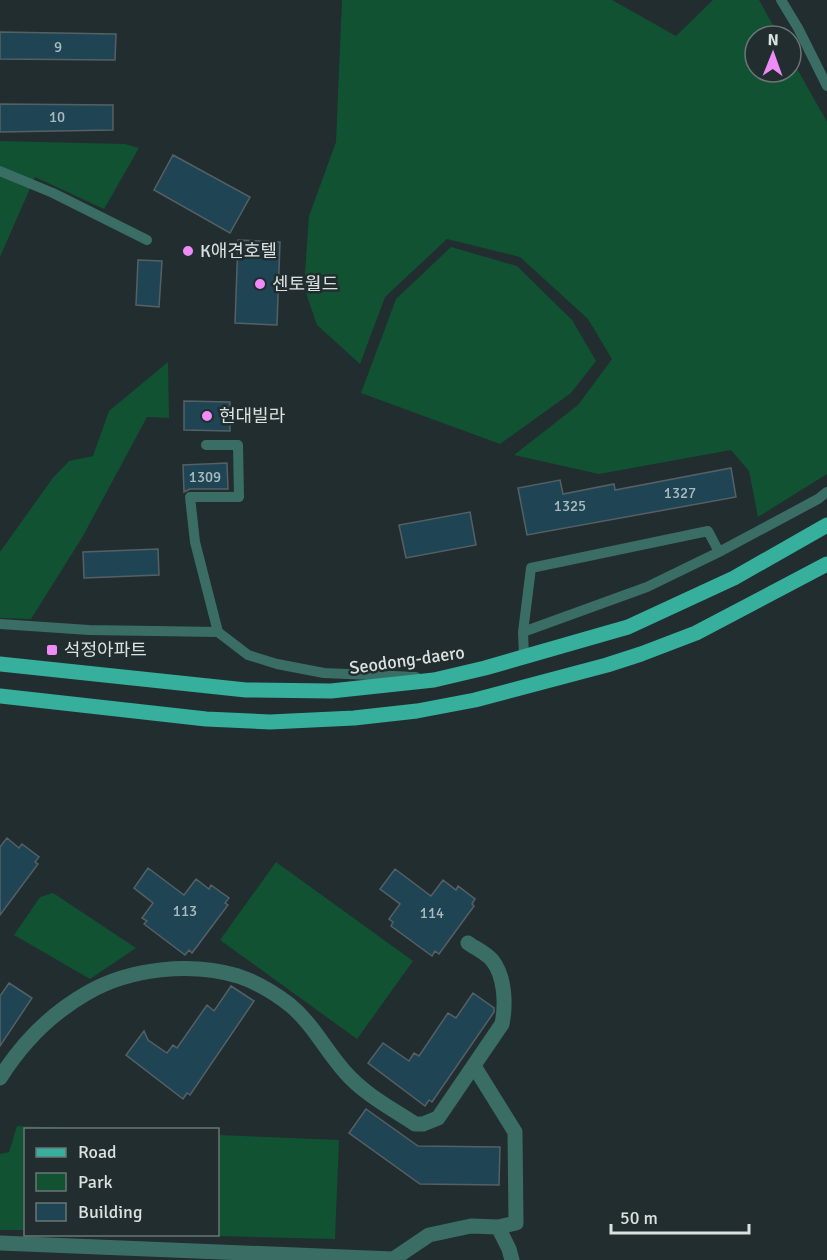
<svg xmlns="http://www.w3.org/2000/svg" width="827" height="1260" viewBox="0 0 827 1260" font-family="Signika,'Noto Sans KR',sans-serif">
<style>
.green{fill:#115232}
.building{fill:#1f4555;stroke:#556065;stroke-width:1.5}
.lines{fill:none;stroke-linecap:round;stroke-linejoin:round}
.service{stroke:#3a6e64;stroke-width:10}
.pedestrian{stroke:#3a6e64;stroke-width:15}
.primary{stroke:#36af9d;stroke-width:15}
.poi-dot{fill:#ef8bf6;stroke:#222d2f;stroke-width:2}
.labels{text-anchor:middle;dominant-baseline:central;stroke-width:5;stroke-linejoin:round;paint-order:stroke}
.number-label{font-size:15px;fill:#aababe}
.poi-label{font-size:18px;fill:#d9e1e1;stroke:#222d2f;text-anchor:start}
.street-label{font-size:18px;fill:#d9e1e1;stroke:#222d2f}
</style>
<rect width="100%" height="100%" fill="#222d2f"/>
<path class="green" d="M342,0H612L676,36L713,0H759L779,36H755V72H791V58L827,122V474L758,517L749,471L731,450L599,474L514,455L578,405L612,359L588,319L520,257L447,239L385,297L360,364L317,325L304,287L309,216L336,142Z
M0,141L125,144L139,148L104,209L35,177L0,257Z
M451,247L517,266L572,320L596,361L571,393L500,444L361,393L396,299Z
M168,362L169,418L147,417L83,536L31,619L0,618V552L52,479L69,461L93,456L109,411Z
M276,862L413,961L357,1039L220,940Z
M53,893L136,948L90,979L14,935L40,897Z
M17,1126L99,1129L26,1130L25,1230H0V1154L9,1152Z
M218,1135L339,1140L335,1239L172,1235L218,1234Z"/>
<path class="building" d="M0,32L116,34L115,60L0,59Z
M0,104L113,105V130L0,132Z
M173,155L250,197L230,233L154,190Z
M238,240L280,242L277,325L235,323Z
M138,260L162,261L159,307L136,305Z
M184,401L230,402V431L184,430Z
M227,463L228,489H190L184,492L183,465Z
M731,468L736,497L527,535L518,488L560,480L563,494L614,484L615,490Z
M470,512L476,545L406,558L399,525Z
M158,549L159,575L84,578L83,552Z
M7,838L19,848L22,844L39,857L35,862L38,864L0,915V847Z
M148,868L184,895L196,879L209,889L211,885L229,898L225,903L228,905L192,953L189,950L185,955L144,924L147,921L142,918L153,903L134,888Z
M395,869L431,896L443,880L456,890L458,886L475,899L472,904L474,906L439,954L435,951L432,956L391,926L393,922L389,919L400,904L380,889Z
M9,983L32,998L0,1046V996Z
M231,986L254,1001L190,1095L187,1093L183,1099L126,1055L144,1031L148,1040L167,1053L173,1045L177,1048L207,1005L214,1011Z
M473,993L494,1008V1012L432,1102L429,1100L425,1106L368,1063L383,1043L409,1061L414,1053L419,1056L448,1013L456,1018Z
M366,1109L418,1146L500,1147L499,1185L420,1184L349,1133Z"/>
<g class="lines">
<path class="service" d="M781,0L798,28L827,86
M0,171L53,193L147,240
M206,445H238L239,497H190L195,542L218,632
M0,624L89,630L218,632L248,655L277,664L324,673L416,677
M523,632L531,568L708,531L719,552
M524,657L523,632L647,587L719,552L818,499L827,492"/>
<path class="pedestrian" d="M0,1078C22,1043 52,1013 87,993C130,968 191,962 238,976C256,982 276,994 290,1005C313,1024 326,1051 345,1072C364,1094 391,1108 415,1124H423L438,1118L502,1024C506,1004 505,976 492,960C486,953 475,948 468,943
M498,1227L509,1249L512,1260
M0,1243L393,1259
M392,1260L429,1235L471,1226L498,1227L516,1223L515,1132L474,1066"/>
<path class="primary" d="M0,664L246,690L331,691L434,680L485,668L628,627L734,578L827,525
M0,696L206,719L270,722L354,718L417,711L475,700L607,665L641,654L696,633L827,564"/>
</g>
<g class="poi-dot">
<circle cx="188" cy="251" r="6"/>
<circle cx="260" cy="284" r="6"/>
<circle cx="207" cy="416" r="6"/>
<rect x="46" y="644" width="12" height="12" rx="3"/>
</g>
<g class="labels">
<g class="number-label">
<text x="58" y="47">9</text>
<text x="57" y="117">10</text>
<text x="205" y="477">1309</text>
<text x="680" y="493">1327</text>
<text x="570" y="506">1325</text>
<text x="185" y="911">113</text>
<text x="432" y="913">114</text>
</g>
<g class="poi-label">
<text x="200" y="251">K애견호텔</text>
<text x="272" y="284">센토월드</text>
<text x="219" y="416">현대빌라</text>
<text x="64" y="650">석정아파트</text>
</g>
<g class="street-label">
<text transform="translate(407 660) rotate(-8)">Seodong-daero</text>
</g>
</g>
<rect x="24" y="1128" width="195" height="108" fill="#222d2f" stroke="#6b7576" stroke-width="1.5"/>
<rect x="36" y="1148" width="30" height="9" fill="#36af9d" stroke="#6b7576" stroke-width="1.5"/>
<text x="78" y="1158" font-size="18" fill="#d9e1e1">Road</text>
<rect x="36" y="1173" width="30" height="18" fill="#115232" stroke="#6b7576" stroke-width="1.5"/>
<text x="78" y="1188" font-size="18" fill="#d9e1e1">Park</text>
<rect x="36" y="1203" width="30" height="18" fill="#1f4555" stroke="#6b7576" stroke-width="1.5"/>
<text x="78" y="1218" font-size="18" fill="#d9e1e1">Building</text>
<g transform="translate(773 54) rotate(1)"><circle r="28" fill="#222d2f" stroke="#6b7576" stroke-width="1.5"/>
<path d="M0-4.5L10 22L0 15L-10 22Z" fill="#ef8bf6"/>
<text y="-9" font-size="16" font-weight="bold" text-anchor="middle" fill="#d9e1e1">N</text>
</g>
<path d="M611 1224v9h138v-9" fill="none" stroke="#d9e1e1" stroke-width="3"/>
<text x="620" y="1224" font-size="18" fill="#d9e1e1" stroke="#222d2f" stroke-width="4.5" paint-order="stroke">50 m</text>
</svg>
